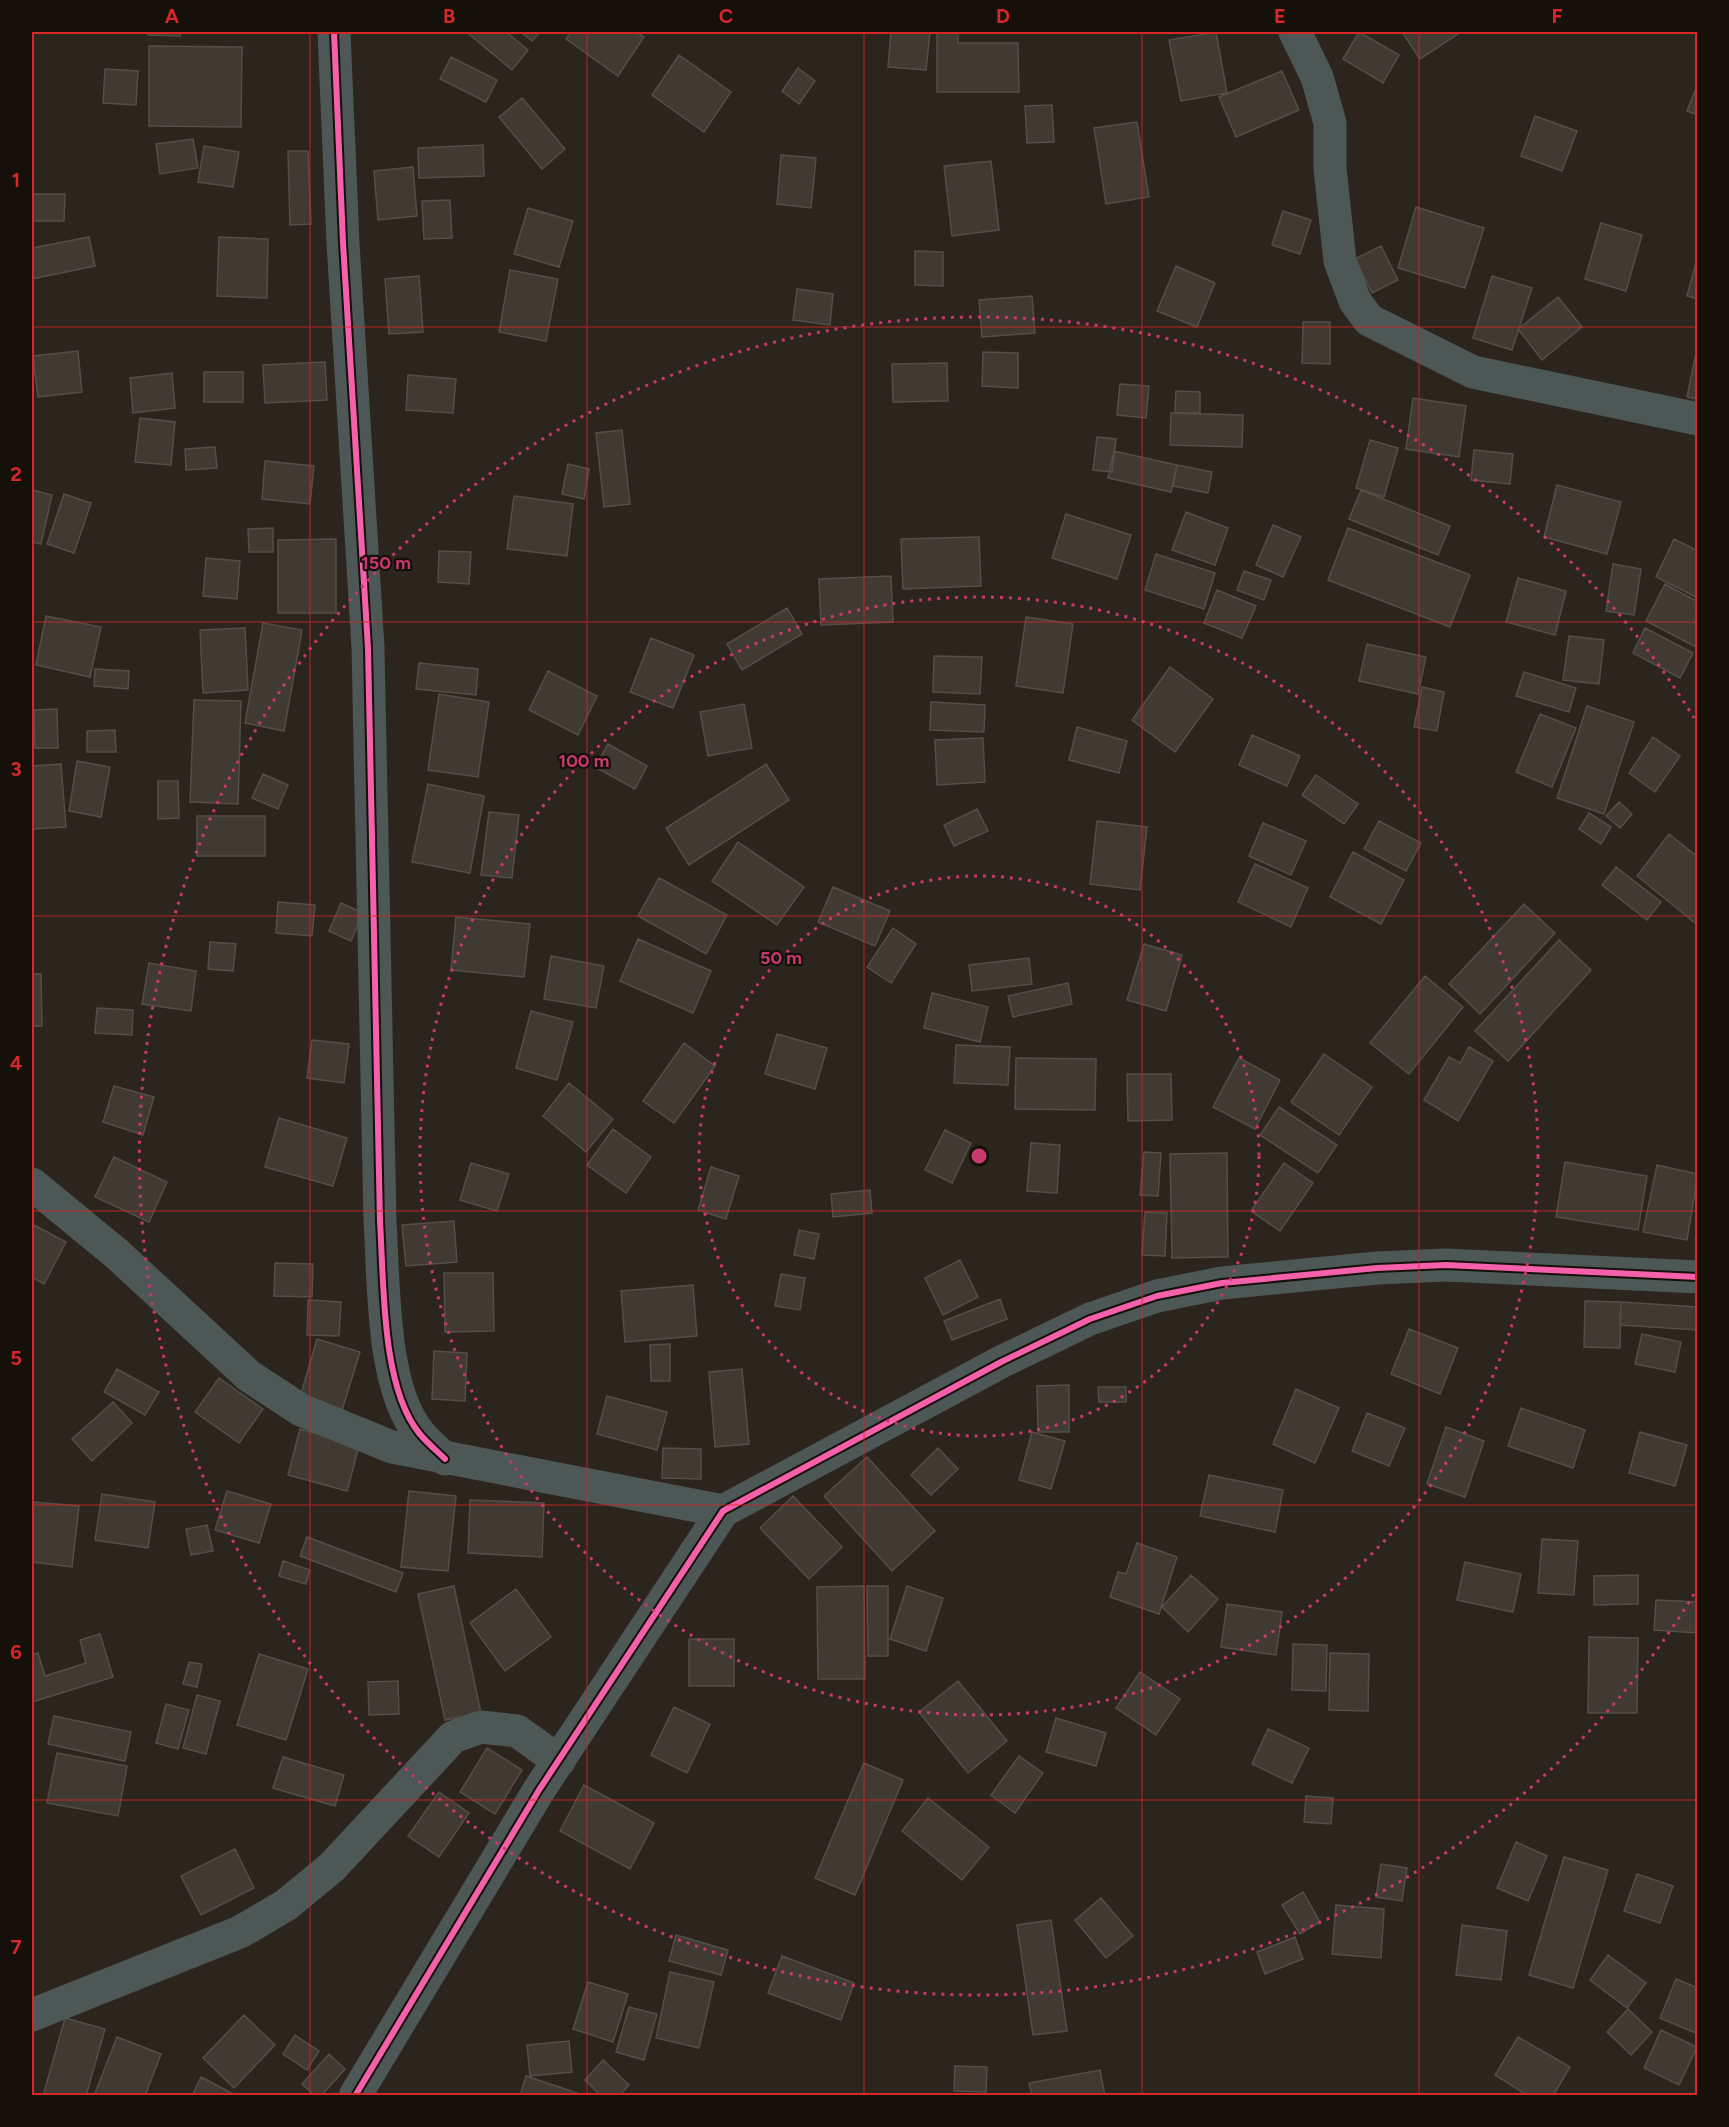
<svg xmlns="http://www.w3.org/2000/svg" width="1729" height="2127" viewBox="0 0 1729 2127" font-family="Figtree,sans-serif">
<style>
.building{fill:#413a32;stroke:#544e47;stroke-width:1.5}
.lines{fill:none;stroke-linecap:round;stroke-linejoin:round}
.minor{stroke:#4c5756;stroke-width:33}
.cycleway-casing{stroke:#151009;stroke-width:10}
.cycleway{stroke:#f560ab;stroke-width:6}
.grid{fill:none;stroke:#d62828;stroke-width:1.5;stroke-opacity:0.55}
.ring{fill:none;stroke:#c9376f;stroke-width:3;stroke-dasharray:3 6}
.centre{fill:#c9376f;stroke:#151009;stroke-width:3}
.ring-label{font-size:18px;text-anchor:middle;font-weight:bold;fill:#c9376f;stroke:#151009;stroke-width:4.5;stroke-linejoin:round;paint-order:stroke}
.neatline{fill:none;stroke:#d62828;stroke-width:2}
.grid-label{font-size:20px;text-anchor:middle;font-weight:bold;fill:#d62828}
</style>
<rect width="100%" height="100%" fill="#2c251d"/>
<path class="building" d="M148,32H180V36L148,35Z
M470,32H506L528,50L512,70L469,34Z
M521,32H540L532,41Z
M571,32H636L644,37L618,76L566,39Z
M891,32H930L926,70L888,67Z
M937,32H958V43H1018L1019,92H937Z
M1216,32L1227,93L1181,101L1169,40Z
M1359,32L1399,55L1383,83L1343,59Z
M1402,32H1461L1420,59Z
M149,46L242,47L241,127L149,126Z
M679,55L731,92L704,132L652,95Z
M451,57L497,80L486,102L440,79Z
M798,68L815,81L799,104L782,91Z
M105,69L138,71L136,105L103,103Z
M1282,71L1299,110L1236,137L1219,97Z
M1698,83V115L1687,111Z
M522,98L565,149L542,169L499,117Z
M1052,105L1054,142L1027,143L1025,106Z
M1535,116L1577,131L1562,171L1521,156Z
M1137,122L1149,197L1106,204L1094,128Z
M193,139L198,168L160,174L156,144Z
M483,145L484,176L419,178L418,148Z
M204,146L239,152L233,187L198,182Z
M288,151H308L311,224L290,225Z
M781,155L816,158L811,208L777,204Z
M991,161L999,230L952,236L944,166Z
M413,167L417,216L378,220L374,171Z
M32,194H65L64,221H32Z
M450,200L452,238L424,239L422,201Z
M1416,207L1484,228L1465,288L1398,268Z
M528,208L573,221L559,267L514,254Z
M1283,211L1311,220L1300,254L1272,245Z
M1601,223L1642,235L1626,291L1585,279Z
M89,237L95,266L32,279V248Z
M219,237L268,239L267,298L217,296Z
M1381,246L1398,280L1372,293L1355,259Z
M915,251L943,252V286L915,285Z
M1698,255V299L1687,296Z
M1176,266L1215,283L1197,327L1157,311Z
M510,270L558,279L546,341L499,332Z
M419,276L423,332L389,334L385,279Z
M1492,276L1532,288L1512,350L1473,338Z
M797,289L833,294L830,325L793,320Z
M1032,296L1035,333L982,337L979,300Z
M1558,297L1582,327L1542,360L1518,329Z
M1303,322H1330V364L1302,363Z
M78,351L82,392L38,397L33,356Z
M983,352L1018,353V388L982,386Z
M1696,353H1698V399L1687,397Z
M325,362L327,400L265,403L263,365Z
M947,363L948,401L893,402L892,364Z
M204,372H243V402H204Z
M172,373L175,408L133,413L130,378Z
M408,375L456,379L453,413L406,410Z
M1120,384L1149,386L1146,418L1117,415Z
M1176,391L1200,392V413H1175Z
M1413,398L1466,406L1459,457L1406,449Z
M1171,413L1243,415L1242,447L1170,445Z
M140,418L175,422L171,465L135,462Z
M622,430L630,504L604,507L596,433Z
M1097,437L1116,439L1112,472L1093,470Z
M1370,440L1398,448L1384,497L1356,488Z
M215,447L217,468L186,470L185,449Z
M1474,450L1513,454L1510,484L1471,480Z
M1114,451L1177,465L1171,492L1108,478Z
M265,461L314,466L310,504L262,499Z
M568,464L589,469L584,499L562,494Z
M1177,465L1212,472L1208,493L1173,486Z
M1557,485L1621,502L1607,554L1544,537Z
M32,490L52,495L41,544L32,542Z
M1361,490L1450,526L1438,555L1349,519Z
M64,494L91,503L74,553L47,544Z
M514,496L573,504L567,556L507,549Z
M1186,512L1228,528L1215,565L1172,550Z
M1066,514L1131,535L1117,579L1052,558Z
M1273,525L1301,537L1283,577L1256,565Z
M273,528V552H249L248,529Z
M1348,528L1470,575L1450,627L1328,580Z
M979,537L981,586L903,589L901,539Z
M336,539V613H278V540Z
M1674,539L1698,551V598L1656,577Z
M439,551L471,552L469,584L438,582Z
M1156,554L1215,573L1204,609L1145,590Z
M206,558L240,561L237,599L203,596Z
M1613,564L1641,569L1634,615L1606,611Z
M1244,571L1271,580L1264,600L1237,590Z
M891,576L893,622L821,625L819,579Z
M1518,578L1566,591L1555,635L1506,622Z
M1665,584L1698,602V648L1646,621Z
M1217,590L1256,606L1242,638L1204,623Z
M787,608L802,634L742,670L727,644Z
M46,616L101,627L90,677L36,665Z
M1026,617L1073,624L1063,693L1016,686Z
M263,623L302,630L284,731L245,723Z
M245,628L248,690L203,693L200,630Z
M1645,628L1693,653L1680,678L1633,653Z
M1569,636L1604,640L1599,684L1563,680Z
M651,638L694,655L673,708L630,692Z
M1367,644L1426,657L1418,694L1359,681Z
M934,656L982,657L980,694L933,692Z
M419,663L478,669L476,695L416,689Z
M1170,667L1213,699L1175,752L1132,720Z
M95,669L129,671L128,689L94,686Z
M548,671L597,696L578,735L529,710Z
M1524,672L1576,688L1569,712L1516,696Z
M1422,687L1444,692L1437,731L1414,727Z
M439,694L489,702L478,777L428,770Z
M194,700L241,701L238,804L190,802Z
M931,702L985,705L984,732L930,730Z
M744,704L752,748L708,756L700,712Z
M1587,706L1634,722L1604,814L1557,798Z
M57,709L58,748H35L34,710Z
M1540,714L1576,728L1552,787L1516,772Z
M1077,727L1127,741L1119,773L1069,760Z
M115,730L116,752H87V731Z
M1252,735L1300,756L1287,786L1239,765Z
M1653,737L1680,756L1655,792L1629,773Z
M983,738L985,782L937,785L935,740Z
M608,744L647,766L635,789L595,767Z
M77,761L110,767L101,817L69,811Z
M61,764L66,827L32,829V766Z
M766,764L789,800L689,865L666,828Z
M263,774L288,785L278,809L252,798Z
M1316,775L1358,804L1344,824L1302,795Z
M158,781H178L179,818L158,819Z
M428,784L484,796L470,873L412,862Z
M1619,802L1632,814L1620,828L1606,816Z
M977,809L988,831L954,846L944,825Z
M489,812L519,815L512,878L481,875Z
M1589,813L1611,827L1601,844L1579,829Z
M197,816H265V856H197Z
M1097,821L1147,827L1140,890L1090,884Z
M1379,821L1421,843L1406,871L1364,849Z
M1263,823L1306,841L1291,875L1249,856Z
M1669,834L1698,857V919L1695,923L1637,876Z
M738,842L804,887L777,925L712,881Z
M1353,852L1404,880L1381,924L1330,897Z
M1255,864L1308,888L1291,927L1238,902Z
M1616,867L1661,902L1647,920L1602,885Z
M659,878L727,915L706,954L638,916Z
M833,887L890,911L875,946L818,922Z
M278,902L315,905L312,936L276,933Z
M341,903L363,913L351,941L329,931Z
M1524,904L1555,933L1480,1014L1449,984Z
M456,917L530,924L524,977L451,970Z
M893,928L916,944L891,983L867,967Z
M638,939L711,971L693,1013L620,981Z
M1559,940L1591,970L1508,1061L1475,1031Z
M210,942L236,944L233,971L208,969Z
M1144,944L1182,955L1166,1011L1127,1000Z
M551,956L604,966L596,1008L544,999Z
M1029,958L1032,984L972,991L969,965Z
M149,963L196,971L191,1011L142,1004Z
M32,974H41L42,1026H32Z
M1425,976L1463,1007L1409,1074L1370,1043Z
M1068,983L1072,1004L1013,1017L1008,996Z
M932,993L988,1007L980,1042L924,1028Z
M97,1008L133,1010L132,1035L95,1033Z
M531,1011L573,1022L557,1080L516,1068Z
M777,1034L827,1048L815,1089L765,1074Z
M312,1040L349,1044L344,1083L307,1078Z
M684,1043L715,1066L674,1123L643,1101Z
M956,1045L1010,1047L1008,1085L954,1083Z
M1469,1047L1493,1061L1458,1121L1424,1100L1449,1057L1460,1063Z
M1324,1054L1372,1087L1339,1135L1291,1102Z
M1016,1058L1096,1059L1095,1110L1015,1109Z
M1239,1058L1280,1080L1255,1129L1213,1107Z
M1127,1074H1171L1172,1120L1128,1121Z
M569,1083L613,1119L586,1152L543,1116Z
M114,1086L154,1097L143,1135L103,1122Z
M1279,1107L1337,1145L1318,1173L1260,1135Z
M279,1118L347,1138L333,1186L265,1167Z
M613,1129L651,1157L626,1193L587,1165Z
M945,1130L971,1143L952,1183L925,1170Z
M1031,1143L1060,1145L1057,1193L1027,1191Z
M1144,1152L1161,1153L1158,1196L1140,1195Z
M1227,1153L1228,1257L1172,1258L1170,1154Z
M114,1157L167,1182L149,1222L95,1197Z
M1565,1162L1647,1176L1638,1230L1556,1217Z
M471,1163L509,1174L497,1211L460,1200Z
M1284,1163L1313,1183L1280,1231L1251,1211Z
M1657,1165L1698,1174L1687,1240L1643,1232Z
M711,1167L739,1176L726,1219L698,1210Z
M870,1190L872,1213L833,1217L831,1194Z
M1145,1212L1167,1213L1165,1256L1142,1255Z
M454,1221L457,1262L406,1266L402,1225Z
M32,1224L66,1242L44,1284L32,1277Z
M799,1230L819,1234L814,1259L794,1255Z
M960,1260L978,1297L943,1315L925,1278Z
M275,1263L313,1264L312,1297L274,1296Z
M444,1273H493L494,1331L445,1332Z
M781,1274L805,1278L800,1310L775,1306Z
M693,1285L697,1336L625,1342L621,1291Z
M1000,1299L1007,1319L952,1340L944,1321Z
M308,1300L341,1302L339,1336L307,1335Z
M1585,1301L1621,1302L1620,1348L1584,1347Z
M1621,1302L1698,1307V1330L1620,1325Z
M1409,1329L1458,1348L1440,1394L1391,1374Z
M1642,1334L1681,1342L1675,1372L1635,1364Z
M317,1339L360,1352L342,1410L300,1397Z
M670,1344V1381H651L650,1345Z
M434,1351L467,1353L465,1401L432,1399Z
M117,1369L159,1392L145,1415L104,1392Z
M742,1369L749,1444L715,1447L709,1372Z
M219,1378L263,1409L239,1443L195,1412Z
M1069,1385V1432H1038L1037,1386Z
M1098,1387H1126V1402H1099Z
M1296,1389L1339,1408L1315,1463L1273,1444Z
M607,1396L667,1412L657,1450L597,1434Z
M113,1402L132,1423L92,1461L72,1439Z
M1521,1408L1585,1430L1573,1468L1508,1446Z
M1367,1413L1405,1428L1389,1466L1352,1451Z
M1446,1427L1484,1441L1465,1497L1427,1484Z
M300,1429L359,1446L347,1491L288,1475Z
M1032,1432L1065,1441L1051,1489L1019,1480Z
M1640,1432L1687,1445L1675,1486L1629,1473Z
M663,1448L701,1449V1479L662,1478Z
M938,1448L958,1469L931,1495L911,1475Z
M867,1457L935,1531L892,1571L824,1496Z
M1209,1475L1283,1490L1275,1532L1200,1516Z
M227,1491L271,1504L259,1543L215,1530Z
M409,1491L456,1496L448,1571L401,1567Z
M102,1494L155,1502L148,1548L95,1540Z
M793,1496L842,1547L809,1579L760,1528Z
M470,1500L544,1503L542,1557L468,1553Z
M33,1502L79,1506L72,1567L32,1562Z
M207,1525L213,1551L191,1555L186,1529Z
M307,1537L403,1573L396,1592L300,1556Z
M1542,1539L1578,1541L1574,1595L1538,1593Z
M1137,1543L1177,1557L1159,1614L1110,1597L1118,1572L1126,1574Z
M283,1561L310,1570L306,1584L279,1576Z
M1465,1562L1521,1574L1513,1612L1457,1600Z
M1191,1575L1218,1599L1188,1632L1162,1607Z
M1638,1575V1604L1594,1605V1576Z
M454,1586L481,1713L445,1720L418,1594Z
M864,1586L865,1679H818L817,1587Z
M867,1586H888V1656H868Z
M907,1586L943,1598L926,1651L890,1639Z
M516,1589L551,1637L505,1671L470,1623Z
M1656,1600L1698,1602V1633L1654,1630Z
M1227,1604L1282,1612L1276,1655L1221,1647Z
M100,1634L113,1677L32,1702V1655L38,1653L45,1676L86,1663L80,1640Z
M1589,1637L1638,1638L1637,1713H1588Z
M689,1639H734V1686H689Z
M1293,1644L1327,1645L1326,1691L1292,1690Z
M1330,1653L1369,1654L1368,1711L1329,1710Z
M259,1654L308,1669L286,1740L237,1725Z
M189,1662L202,1664L197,1687L183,1684Z
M1140,1672L1180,1699L1156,1735L1116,1708Z
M398,1681L399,1714L369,1715L368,1682Z
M958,1681L1007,1741L968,1773L919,1712Z
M197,1695L220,1701L206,1754L183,1748Z
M166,1704L189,1710L178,1749L156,1743Z
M674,1707L710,1724L687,1773L651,1755Z
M54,1716L131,1732L125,1761L48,1744Z
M1056,1718L1106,1733L1096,1766L1046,1752Z
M1268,1729L1309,1748L1292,1783L1252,1764Z
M487,1748L522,1770L495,1814L460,1792Z
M57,1753L127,1766L118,1816L47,1803Z
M1019,1756L1043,1773L1015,1813L991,1795Z
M283,1757L344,1775L335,1806L273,1788Z
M864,1763L903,1780L855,1895L815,1878Z
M584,1785L654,1823L630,1869L560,1831Z
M439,1792L469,1813L439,1857L408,1836Z
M1306,1796L1333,1798L1331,1824L1304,1822Z
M928,1798L989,1847L962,1880L902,1831Z
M1516,1842L1547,1856L1528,1901L1497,1888Z
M235,1849L254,1888L201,1915L181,1876Z
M1564,1857L1608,1870L1573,1988L1529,1975Z
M1381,1864L1407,1868L1402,1901L1376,1897Z
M1637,1874L1673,1886L1660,1923L1624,1911Z
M1303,1892L1320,1922L1300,1934L1282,1905Z
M1101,1898L1133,1936L1106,1958L1075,1920Z
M1336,1905L1384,1909L1381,1958L1332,1954Z
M1051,1920L1067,2031L1033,2035L1017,1925Z
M1462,1925L1507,1931L1501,1980L1456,1975Z
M676,1935L728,1950L721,1975L669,1961Z
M1295,1937L1303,1959L1265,1974L1257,1952Z
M1608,1955L1646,1983L1627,2008L1590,1980Z
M782,1956L854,1983L841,2020L768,1993Z
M670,1972L714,1982L699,2048L656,2038Z
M1676,1979L1698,1988V2034L1660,2018Z
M588,1982L628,1994L613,2042L573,2029Z
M629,2007L657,2014L644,2060L616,2052Z
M1628,2009L1652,2032L1631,2055L1607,2032Z
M244,2015L275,2045L234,2088L203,2058Z
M65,2018L105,2029L86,2096H43Z
M1661,2030L1697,2047L1679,2085L1644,2068Z
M295,2035L319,2051L307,2070L283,2054Z
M117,2037L161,2054L145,2096H94Z
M1518,2037L1570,2067L1553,2096H1528L1495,2075Z
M569,2041L572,2072L530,2076L527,2045Z
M329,2054L345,2069L321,2096H315L302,2084Z
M603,2060L629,2085L619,2096H601L585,2080Z
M955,2066L987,2067L986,2092L954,2091Z
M1100,2070L1105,2096H1032L1029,2083Z
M526,2076L586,2096H520Z
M201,2077L237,2096H192Z"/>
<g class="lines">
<path class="minor" d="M334,32L343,243L368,648L380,1222C384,1281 381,1386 419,1433C427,1443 437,1451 445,1459
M1295,32L1317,77L1330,123V169L1340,261L1355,301L1369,320L1473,372L1698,419
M32,1184L117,1254L249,1376L301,1410L392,1447L723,1511
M32,2015L240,1932L286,1905L332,1867L453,1737L481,1727L517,1731L559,1761
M355,2096L539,1790L723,1511L1001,1362L1090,1319L1157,1296L1222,1283L1377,1268L1446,1265L1698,1277"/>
<g class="cycleway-casing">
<path id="cycleway" d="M334,32L343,243L368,648L380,1222C384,1281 381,1386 419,1433C427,1443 437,1451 445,1459
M355,2096L539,1790L723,1511L1001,1362L1090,1319L1157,1296L1222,1283L1377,1268L1446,1265L1698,1277"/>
</g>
<use href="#cycleway" class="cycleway"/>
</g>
<path class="grid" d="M310,32V2096M587,32V2096M864,32V2096M1142,32V2096M1419,32V2096M32,327H1698M32,622H1698M32,916H1698M32,1211H1698M32,1505H1698M32,1800H1698"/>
<g class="ring">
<circle cx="979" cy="1156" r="280"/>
<circle cx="979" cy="1156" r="559"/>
<path d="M1694 1594A839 839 0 1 1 1694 718"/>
</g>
<circle cx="979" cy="1156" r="9" class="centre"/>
<g class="ring-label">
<text x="386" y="569">150 m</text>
<text x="584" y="767">100 m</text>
<text x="781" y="964">50 m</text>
</g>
<rect width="1729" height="2127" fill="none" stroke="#151009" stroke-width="66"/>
<rect x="33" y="33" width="1663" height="2061" class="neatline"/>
<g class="grid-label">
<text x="172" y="23">A</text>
<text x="449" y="23">B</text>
<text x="726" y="23">C</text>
<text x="1003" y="23">D</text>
<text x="1280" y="23">E</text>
<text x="1557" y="23">F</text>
<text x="16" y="187">1</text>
<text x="16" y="481">2</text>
<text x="16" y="776">3</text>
<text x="16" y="1070">4</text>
<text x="16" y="1365">5</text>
<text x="16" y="1659">6</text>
<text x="16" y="1954">7</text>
</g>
</svg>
